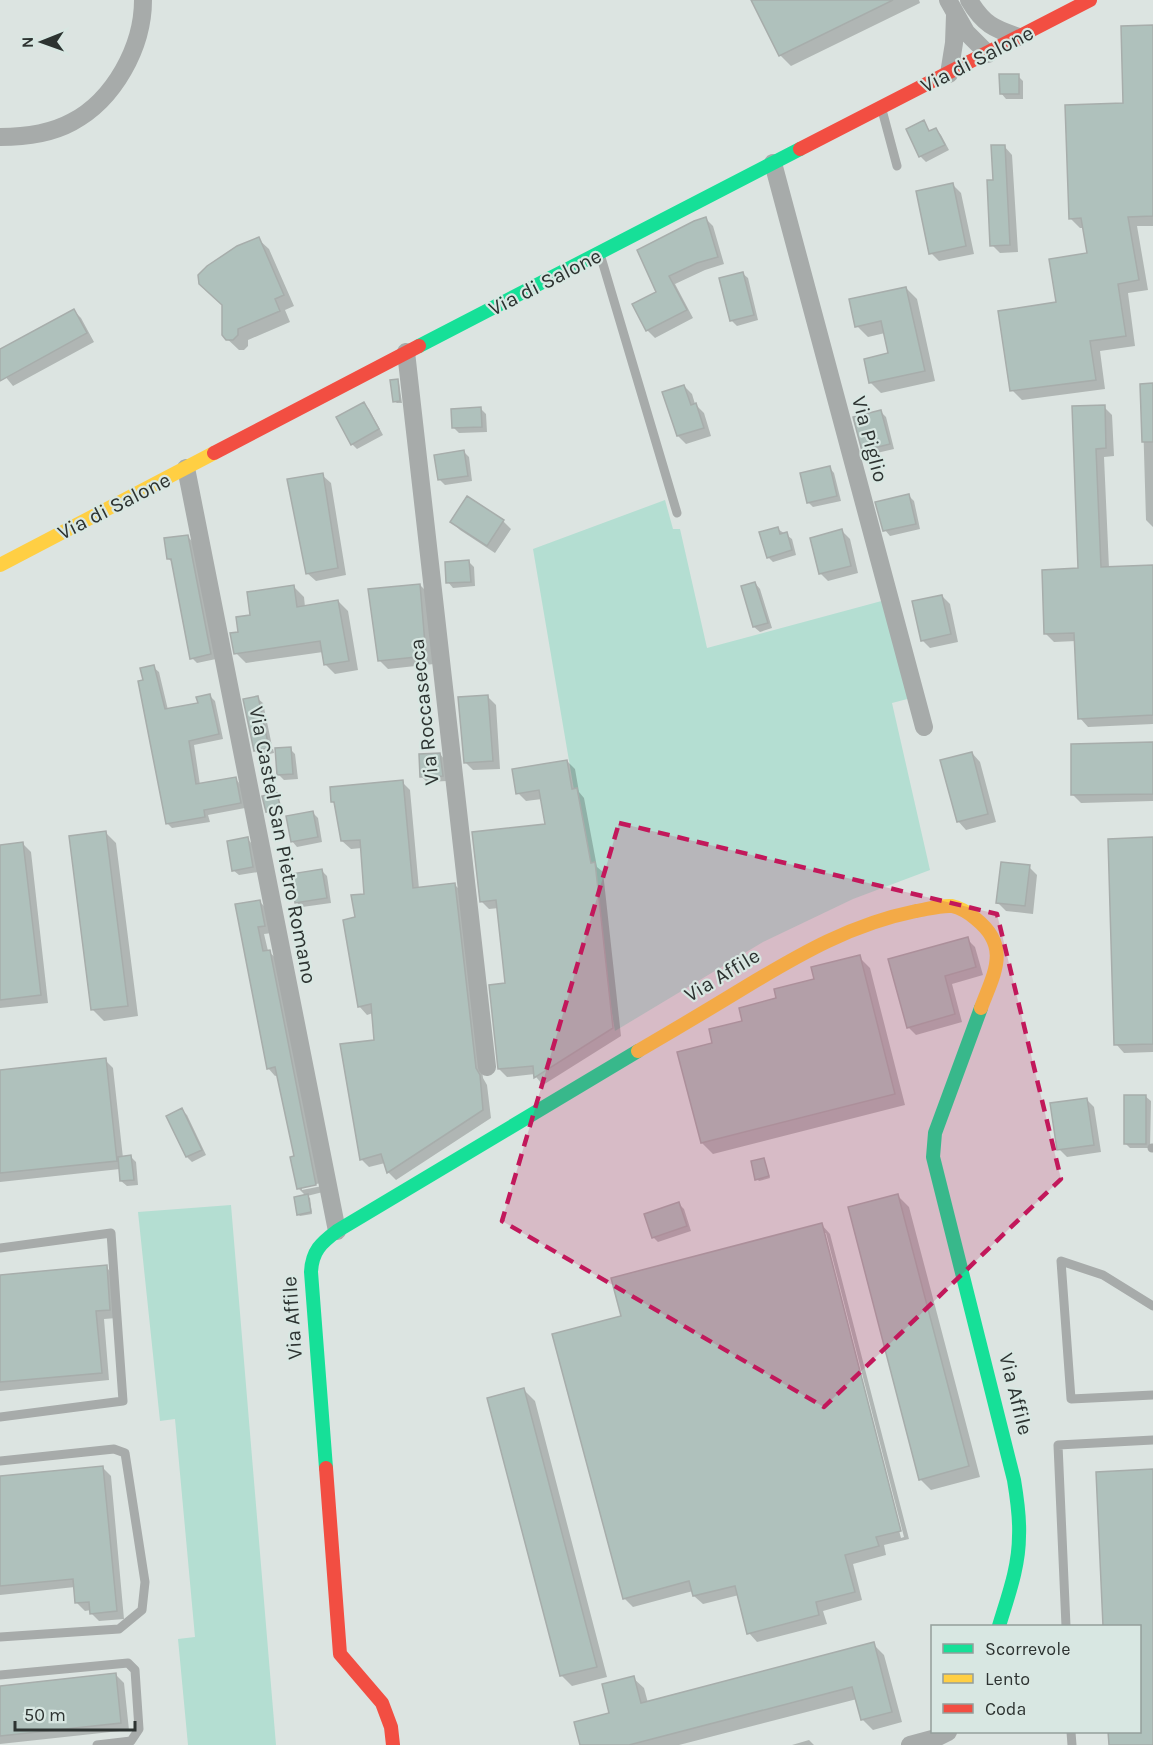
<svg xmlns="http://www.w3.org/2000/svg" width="1153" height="1745" viewBox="0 0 1153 1745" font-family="Karla,sans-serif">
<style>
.green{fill:#b4ded2}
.shadow{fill:#0003;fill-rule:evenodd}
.building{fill:#afc1bc;stroke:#a7adab;stroke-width:1.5}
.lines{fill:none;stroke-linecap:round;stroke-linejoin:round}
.lane{stroke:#a7abaa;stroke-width:9}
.street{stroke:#a7abaa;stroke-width:18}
.fast{stroke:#16e098;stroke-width:14}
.slow{stroke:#ffcf43;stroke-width:14}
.jam{stroke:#f24e42;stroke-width:14}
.marked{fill:#c2185b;fill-opacity:0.2;stroke:#c2185b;stroke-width:4.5;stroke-dasharray:12 8;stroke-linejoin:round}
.labels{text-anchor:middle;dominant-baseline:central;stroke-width:4.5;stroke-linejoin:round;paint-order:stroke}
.street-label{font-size:21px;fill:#2d3331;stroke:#d8e7e2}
</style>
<rect width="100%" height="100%" fill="#dce4e1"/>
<path class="green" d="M665,500L673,529H680L707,648L889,599L915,697L892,703L930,870L853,899L763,942L615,1031L533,549Z
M231,1205L276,1745H188L178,1639L195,1637L175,1419L160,1421L138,1212Z"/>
<path class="shadow" d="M753,0H919L920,3L791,66L780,55Z
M1153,26V226H1137L1148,290L1128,293L1135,346L1100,351L1105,389L1022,400L1012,390L1058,303L1089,254L1085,228H1080L1070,218L1125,105Z
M1018,76L1023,81V99H1006L1001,93Z
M923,122L931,132L936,129L941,135L949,150L926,162L921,157L908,130Z
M1004,146L1012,155L1018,252L1000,253L992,245L995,181Z
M953,185L961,193L974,254L939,261L931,253Z
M706,219L713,226L724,264L705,270L675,284L693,318L655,338L647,330L658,292Z
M258,239L269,249L294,306L285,310L290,322L248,340V346L244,350H239L223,335Z
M742,273L748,278L758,320L737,326L732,321Z
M906,288L917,299L935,381L881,393L870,382L890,355L885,333L868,337L857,326Z
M73,310L81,318L94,342L13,386L0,370V351Z
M397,381L399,383L402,403H397L394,401Z
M1142,385H1153V527L1146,520Z
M684,386L692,394L695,404L704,413L711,436L686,444L678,436Z
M364,404L369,409L383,435L357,449L352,444Z
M1104,407L1112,415L1114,456L1104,457L1109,568L1153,566V724L1088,727L1080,718L1076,641L1054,642L1046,634L1080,570L1073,408Z
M481,409L486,414L487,432L459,433L454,428Z
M881,412L886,417L894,449L868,455L863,450Z
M464,452L469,457L472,481L445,485L440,480Z
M829,467L834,473L841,501L813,507L808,502Z
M322,475L331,483L346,575L316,581L307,573Z
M909,496L914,501L920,529L890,536L885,530Z
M503,521L511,529L495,553L460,530L452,522Z
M778,529L792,539L796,555L773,562L768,557Z
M842,531L850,539L858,573L828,581L820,573Z
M187,536L192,541L216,659L197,663L192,658L174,564L169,559Z
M469,562L474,567L475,586L453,588L448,582Z
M755,583L760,589L772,628L760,632L754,627L743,587Z
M420,585L428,593L434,664L388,669L380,661Z
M294,587L304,597L305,607L338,601L348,611L358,670L335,674L325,664L323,652L246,663L236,653L240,633L252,616Z
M942,596L950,604L958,642L930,648L922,640Z
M153,667L159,672L168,710L200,704L210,696L215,701L223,739L194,745L200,785L235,778L240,784L245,808L208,815L210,822L172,828L167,823L145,681Z
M488,697L496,705L500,769L473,770L465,762Z
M257,698L263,703L272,746L257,749V752L273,749L274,753L260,756L255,751Z
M1153,744V801L1081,803L1073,795Z
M290,749L295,754L298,779L284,780L279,775Z
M972,753L980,762L996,822L966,830L958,821Z
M440,754L445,760L447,781L427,782L422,777Z
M567,761L575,769L579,792L584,798L597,867L603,872L621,1036L543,1085L536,1077L535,1074L507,1077L499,1069L507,985L499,908L489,909L481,901L547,826L542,799L526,801L518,793Z
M402,782L410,790L419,889L454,884L462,892L483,1078L487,1085L491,1118L396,1180L388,1172L385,1163L369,1167L361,1159L375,1041L373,1013L367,1015L359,1006L357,918L366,895L362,848L351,849L342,841L335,804L333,802Z
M277,795L282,811L269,814L267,812Z
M313,813L318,818L322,842L297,847L292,841Z
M105,832L116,843L138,1016L104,1021L93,1010Z
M247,838L252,844L258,872L239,875L233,870Z
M1153,839V1052L1124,1053L1116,1044Z
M23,844L31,852L48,1003L0,1008V847Z
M1029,867L1037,875L1033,914L1006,911L998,903Z
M322,871L327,876L331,903L302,907L296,902Z
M259,901L267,909L272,933L264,934L268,951L277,959L321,1183L302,1187V1190L322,1186L323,1192L307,1196L310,1198L312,1214L300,1216L298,1214L306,1196L299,1189L296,1157L278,1075L275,1076L268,1068L236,906Z
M967,939L975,947L983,975L952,984L962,1022L916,1035L908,1027Z
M859,957L870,968L905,1105L713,1154L702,1143L714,1044L778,1000Z
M105,1060L113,1068L123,1158L131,1157L136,1162L138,1185L127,1186L121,1181L120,1169L0,1182V1071Z
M1145,1096L1151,1101L1150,1148H1130L1125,1143Z
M1086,1099L1094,1107L1101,1152L1067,1157L1059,1149Z
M182,1110L187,1115L206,1155L192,1162L187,1157Z
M764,1160L770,1178L759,1181L757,1179Z
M898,1196L909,1207L980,1477L931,1490L920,1479Z
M679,1204L684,1209L691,1231L658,1242L653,1237Z
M822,1225L830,1234L909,1539L884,1545L886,1555L853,1564L862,1600L823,1611L827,1624L757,1642L749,1633L739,1595L703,1604L694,1596L693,1591L633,1607L624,1598L623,1317ZM823,1233H826L904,1537L901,1538Z
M106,1267L114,1275L117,1318L104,1319L109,1380L0,1391V1276Z
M524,1390L535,1401L607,1677L572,1686L561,1675Z
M103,1468L111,1476L124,1619L99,1621L91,1613V1610L85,1611L76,1602L75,1587L0,1595V1477Z
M1153,1471V1745H1110L1140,1732V1626H1105L1097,1473Z
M873,1644L884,1655L902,1722L873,1730L862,1719L857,1699L679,1745H582L611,1714L633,1678L644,1688L648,1703Z
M116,1675L124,1683L129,1730L0,1744V1687Z
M809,1740L814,1745H792Z"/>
<path class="building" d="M751,0H893L779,56Z
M1153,25V216L1128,217L1139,280L1118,284L1126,336L1090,341L1096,380L1010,391L998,311L1056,302L1049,259L1087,253L1081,218L1069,219L1065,105L1123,103L1121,26Z
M999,74H1019V94H1000Z
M924,120L929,131L936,128L945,145L919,157L906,129Z
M991,145H1005L1010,245L990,246L987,180H993Z
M953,183L966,246L929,254L916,191Z
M706,217L718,257L697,263L669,276L687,310L646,331L632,304L656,292L637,250L694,221Z
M259,237L284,295L275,299L280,311L238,329V335L233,340H226L222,335V305L199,284L198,275L207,266L237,246Z
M743,272L754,315L730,321L719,278Z
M906,287L925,371L869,383L864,359L888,353L881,321L855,327L849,299Z
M74,309L87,333L0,381V349Z
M398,379L400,401L393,402L390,380Z
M1153,383V442H1142L1140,384Z
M684,385L691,405L696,403L704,428L677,436L662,392Z
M364,402L379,429L351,445L336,417Z
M1105,405L1106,448L1096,449L1101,567L1153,565V715L1078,719L1074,633L1044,634L1042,570L1078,568L1072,406Z
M481,407L482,427L452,428L451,409Z
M881,410L890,444L862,451L853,417Z
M464,450L468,476L438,480L434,455Z
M830,466L837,496L807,503L800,473Z
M323,473L338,568L306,574L287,479Z
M909,494L916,524L883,531L875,502Z
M467,496L504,520L487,546L450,522Z
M778,527L780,534L787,532L792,550L767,558L759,532Z
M842,529L851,566L819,574L810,538Z
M188,535L211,654L190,659L171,559H167L164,538Z
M469,560L471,582L446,583L445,562Z
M755,582L768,623L753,627L741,586Z
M420,584L426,656L378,661L368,589Z
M294,585L297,607L338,600L349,661L324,665L320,641L234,654L230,633L238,632L236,617L250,615L247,592Z
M942,595L951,634L921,641L912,601Z
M154,665L165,709L198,703L196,697L210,694L219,734L189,741L196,784L236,777L241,803L204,810L205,817L166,824L138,681L143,680L140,668Z
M488,695L493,761L464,763L458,697Z
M258,696L269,748L254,751L243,699Z
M1153,742V794L1071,795V744Z
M291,747L293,774L277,775L275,748Z
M972,752L988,814L957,822L940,760Z
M440,753L443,776L420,777L419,754Z
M567,760L572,789L577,788L591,863L595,862L613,1028L534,1078L533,1066L498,1069L489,985L505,983L496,900L480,902L472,832L545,824L539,790L516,794L512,769Z
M403,780L413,888L455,883L476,1068L480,1075L483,1110L387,1173L381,1154L360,1160L340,1044L374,1040L371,1004L358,1007L343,920L355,917L351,895L364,894L360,840L341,841L334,802H331L330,787Z
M277,793L281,809L266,812L262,796Z
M313,811L318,837L291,842L286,816Z
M106,831L128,1006L91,1010L69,836Z
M248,837L253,867L232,871L227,841Z
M1153,837V1044L1114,1045L1108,839Z
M23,842L41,995L0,1000V845Z
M1001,862L1030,865L1025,906L996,903Z
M322,869L327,898L295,903L291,874Z
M260,900L265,926L258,927L263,951L270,950L316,1185L297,1189L290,1157L294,1156L275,1067L267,1069L235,904Z
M968,937L976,967L945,976L955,1014L907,1028L888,959Z
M860,955L895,1094L701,1143L677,1052L712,1043L709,1029L742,1021L739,1008L776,998L774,989L814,979L811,967Z
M106,1058L117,1161L0,1173V1070Z
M1124,1095H1146V1144H1124Z
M1087,1098L1094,1145L1057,1150L1050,1103Z
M182,1108L202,1150L186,1157L166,1116Z
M131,1155L134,1180L120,1181L118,1157Z
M764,1158L769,1176L755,1180L751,1161Z
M308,1194L311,1212L297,1215L294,1197Z
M898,1194L969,1466L919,1480L848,1207Z
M679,1202L687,1226L652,1238L644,1214Z
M822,1223L901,1531L876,1537L879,1546L845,1555L855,1592L816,1602L819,1615L747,1634L735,1586L693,1596L689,1581L623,1599L552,1334L621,1316L611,1278Z
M107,1265L110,1310L96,1311L102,1373L0,1382V1275Z
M524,1388L597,1667L560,1676L487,1398Z
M103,1466L117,1611L90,1614L89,1602L75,1603L73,1579L0,1586V1476Z
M1153,1469V1745H1109L1108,1731H1140V1626H1103L1096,1472Z
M874,1642L892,1712L861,1720L852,1687L629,1745H580L574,1722L609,1713L602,1684L634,1676L641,1703Z
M116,1673L121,1723L0,1736V1686Z"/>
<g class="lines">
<path class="lane" d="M882,110L897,166
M600,254L677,513
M1152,1148H1153
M0,1248L111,1233L123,1401L0,1417
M1153,1306L1103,1275L1061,1261L1071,1399L1153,1395
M0,1461L114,1449L125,1453L145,1582L142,1610L119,1629L0,1637
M1066,1626L1058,1445L1153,1440
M0,1675L128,1663L135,1670L139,1729L131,1741L97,1745
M1071,1732L1072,1745"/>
<path class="street" d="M948,0L966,32L988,54
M969,0C983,24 994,29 1019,37
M949,74L954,43L955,15
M0,137C24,137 50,134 72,122C114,100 143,47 143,0
M773,163L924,727
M406,352L487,1067
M186,468L337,1231
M910,1745L936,1738L948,1732"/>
<path class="fast" d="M419,346L800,149
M981,1008L935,1133L933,1157L1014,1480C1017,1498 1020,1517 1019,1536C1019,1567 1008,1596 999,1626
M326,1468L311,1272C312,1251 321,1243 337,1231L638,1051"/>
<path class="slow" d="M0,565L214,453
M638,1051C674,1030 711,1008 747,986C802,953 852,924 916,911C928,909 941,905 952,906C961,908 969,913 976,919C1011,947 994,973 981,1008"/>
<path class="jam" d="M800,149L1090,0
M214,453L419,346
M326,1468L340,1654L382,1703L391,1727L393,1745"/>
</g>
<path class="marked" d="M619,823L997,914L1061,1179L824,1407L502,1221Z"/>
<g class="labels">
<g class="street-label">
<text transform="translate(977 59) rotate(-27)">Via di Salone</text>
<text transform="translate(545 282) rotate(-27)">Via di Salone</text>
<text transform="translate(870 439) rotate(75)">Via Piglio</text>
<text transform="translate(114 506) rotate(-27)">Via di Salone</text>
<text transform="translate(424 712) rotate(-96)">Via Roccasecca</text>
<text transform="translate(283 845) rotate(79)">Via Castel San Pietro Romano</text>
<text transform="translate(722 975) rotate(-31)">Via Affile</text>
<text transform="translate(292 1318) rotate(-94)">Via Affile</text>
<text transform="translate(1016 1394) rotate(76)">Via Affile</text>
</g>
</g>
<rect x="931" y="1625" width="210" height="108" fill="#d8e7e2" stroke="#949f9b" stroke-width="1.5"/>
<rect x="943" y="1644" width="30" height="9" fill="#16e098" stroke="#949f9b" stroke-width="1.5"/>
<text x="985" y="1655" font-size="18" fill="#2d3331">Scorrevole</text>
<rect x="943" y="1674" width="30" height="9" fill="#ffcf43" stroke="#949f9b" stroke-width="1.5"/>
<text x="985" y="1685" font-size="18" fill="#2d3331">Lento</text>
<rect x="943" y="1704" width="30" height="9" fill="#f24e42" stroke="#949f9b" stroke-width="1.5"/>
<text x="985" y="1715" font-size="18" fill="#2d3331">Coda</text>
<g transform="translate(42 42) rotate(269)" stroke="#d8e7e2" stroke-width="4.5" paint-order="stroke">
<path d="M0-4.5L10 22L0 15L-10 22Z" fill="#2d3331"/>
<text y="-9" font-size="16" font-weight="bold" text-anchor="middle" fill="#2d3331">N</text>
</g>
<path d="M15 1721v9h120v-9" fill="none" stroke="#2d3331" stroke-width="3"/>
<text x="24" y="1721" font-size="18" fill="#2d3331" stroke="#d8e7e2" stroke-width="4.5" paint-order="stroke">50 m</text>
</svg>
